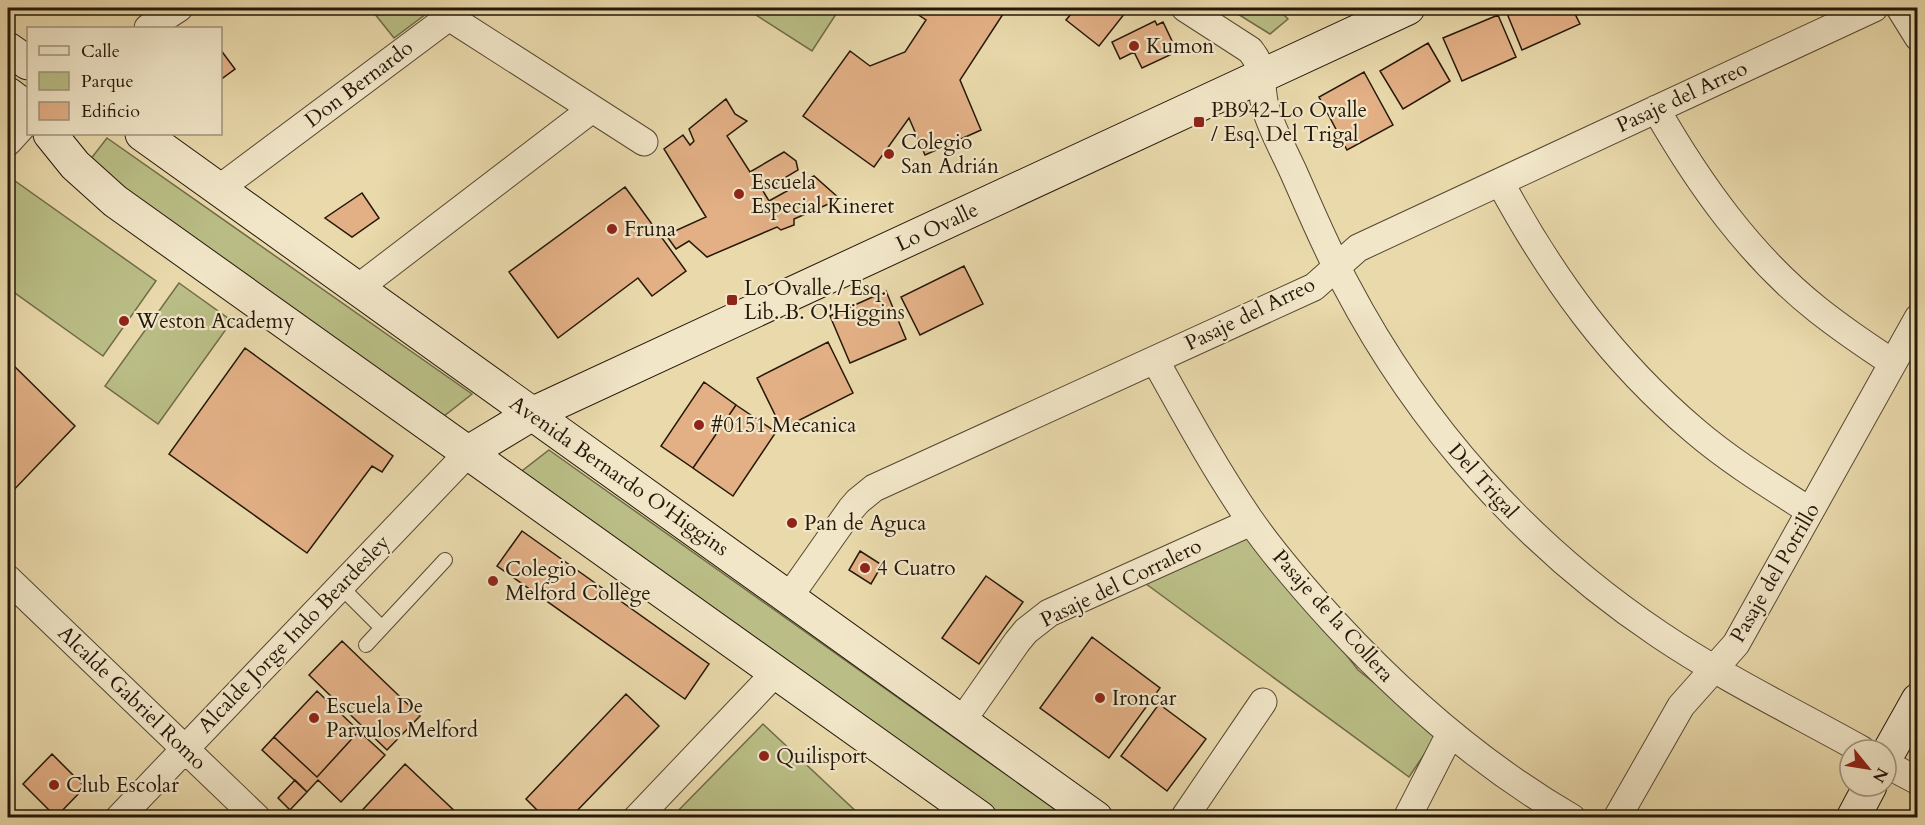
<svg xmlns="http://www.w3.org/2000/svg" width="1925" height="825" viewBox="0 0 1925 825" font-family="Cardo,serif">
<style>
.green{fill:#babe86;stroke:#706b48;stroke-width:1.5}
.building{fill:#e3b086;stroke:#251809;stroke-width:1.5}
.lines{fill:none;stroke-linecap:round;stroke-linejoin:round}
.lane-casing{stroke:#564832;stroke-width:16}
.street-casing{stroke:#564832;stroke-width:29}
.secondary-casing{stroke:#251809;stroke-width:35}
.lane{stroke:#f1e6c8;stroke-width:14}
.street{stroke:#f1e6c8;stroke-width:27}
.secondary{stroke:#f1e6c8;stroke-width:33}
.poi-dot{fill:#8f2418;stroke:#f1e6c8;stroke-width:2}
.labels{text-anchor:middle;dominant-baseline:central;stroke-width:4.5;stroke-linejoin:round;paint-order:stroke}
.poi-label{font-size:21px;fill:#251809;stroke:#f1e6c8;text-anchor:start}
.street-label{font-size:21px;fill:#251809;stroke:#f1e6c8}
</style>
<rect width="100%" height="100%" fill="#e9d9ab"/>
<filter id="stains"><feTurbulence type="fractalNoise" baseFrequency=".00333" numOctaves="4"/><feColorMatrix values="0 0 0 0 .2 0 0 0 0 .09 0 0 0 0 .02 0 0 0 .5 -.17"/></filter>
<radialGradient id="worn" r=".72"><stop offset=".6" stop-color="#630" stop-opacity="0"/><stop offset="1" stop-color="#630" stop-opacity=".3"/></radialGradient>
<path class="green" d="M370,8H434L394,38Z
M745,8H840L812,51Z
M1228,8H1277L1288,19L1270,34Z
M107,138L472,394L444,416L86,165Z
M8,176L156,281L103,356L8,288Z
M179,283L232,321L158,424L105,386Z
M549,450L1066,817H1004L518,474Z
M1251,532L1358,670L1438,734L1409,777L1142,581Z
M763,724L862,817H672Z"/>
<path class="building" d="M908,8H1007L960,80L981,130L925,155L909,118L874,167L803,116L850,51L870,66L905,52L926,20Z
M1076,8H1129L1099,46L1066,20Z
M1514,8H1572L1580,24L1522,50L1506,11Z
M1592,8H1611L1595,14Z
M1498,15L1516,57L1462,81L1443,38Z
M1155,21L1157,25L1163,22L1173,43L1166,47L1170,55L1142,68L1134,52L1120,59L1112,42Z
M1428,43L1450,81L1403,109L1380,71Z
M220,49L235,69L220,80Z
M1364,72L1393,125L1347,150L1319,97Z
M726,99L735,114L747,121L727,136L750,172L784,152L796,161L798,170L763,191L769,201L814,176L840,199L794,219V225L781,230L777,227L707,257L689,241L676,249L666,235L706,217L664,149L683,135L690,145L694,141L689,129Z
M625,187L686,271L652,296L638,278L558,338L509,272Z
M362,193L379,218L352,237L325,218Z
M964,266L983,304L920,335L901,297Z
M886,291L906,339L850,363L830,316Z
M828,342L853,393L782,429L757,378Z
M245,348L393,456L382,472L372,466L307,553L169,454Z
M8,360L75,426L8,496Z
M704,382L736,405L693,468L661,446Z
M736,405L776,432L733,496L693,468Z
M522,531L709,664L685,699L497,566Z
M860,551L882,565L871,584L849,570Z
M986,576L1023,602L979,664L942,638Z
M1092,637L1160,688L1109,758L1040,708Z
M342,641L420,716L387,750L309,675Z
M317,691L359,731L317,777L274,737Z
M626,694L659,726L570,818H545L526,799Z
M1159,704L1206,739L1167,791L1121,756Z
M359,731L385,755L341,802L318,780L307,792L262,750L274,737L317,777Z
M52,754L85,787L56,817L23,784Z
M405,764L462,818H355Z
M295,780L307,792L290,810L278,798Z"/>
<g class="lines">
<g class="lane-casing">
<path id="lane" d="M340,586L382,628
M366,645L445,560"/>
</g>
<g class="street-casing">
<path id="street" d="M1185,8L1250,50C1268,72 1258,85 1266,109C1272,130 1284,151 1293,171C1310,209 1326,248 1346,285C1420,426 1527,546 1660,635C1724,678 1794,712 1862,750
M1900,8L1918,37
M148,28L179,8
M1656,109C1699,184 1750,256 1818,310C1842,329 1867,346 1893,363
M8,142L28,120
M1500,182C1552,278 1611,360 1695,431C1730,461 1771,486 1810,511
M220,188L449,17L644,142
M358,288L592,109
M1155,360C1185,414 1215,469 1250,520C1275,556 1304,589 1334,622C1405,699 1481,765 1572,818
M8,579L257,818
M789,597L851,509L858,501L874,488L1314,287L1358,248L1874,8
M962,721L1017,642L1026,631L1049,613L1251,522
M1886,764L1918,781
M119,818L469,452
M637,818L776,672
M1184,818L1263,702
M1407,818L1450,734
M1617,818L1681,706L1736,644L1918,318"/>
</g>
<g class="secondary-casing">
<path id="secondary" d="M8,49L28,63
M8,94L28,109
M50,134L75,165L115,201L980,818
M142,134L1096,818
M469,452L532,414L1408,8
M1886,757L1918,700
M1853,818L1870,786"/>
</g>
<use href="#lane" class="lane"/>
<use href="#street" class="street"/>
<use href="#secondary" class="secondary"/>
</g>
<g class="poi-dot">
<circle cx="1134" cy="46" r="6"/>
<rect x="1193" y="116" width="12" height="12" rx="3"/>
<circle cx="889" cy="154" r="6"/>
<circle cx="739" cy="194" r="6"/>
<circle cx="612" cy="229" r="6"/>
<rect x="726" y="294" width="12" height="12" rx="3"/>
<circle cx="124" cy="321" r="6"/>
<circle cx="699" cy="425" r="6"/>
<circle cx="792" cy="523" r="6"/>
<circle cx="865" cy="568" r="6"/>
<circle cx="493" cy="581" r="6"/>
<circle cx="1100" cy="698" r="6"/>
<circle cx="314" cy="718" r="6"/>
<circle cx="764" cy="756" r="6"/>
<circle cx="54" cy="785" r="6"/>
</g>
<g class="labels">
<g class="poi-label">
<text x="1146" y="46">Kumon</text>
<text x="1211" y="110">PB942-Lo Ovalle<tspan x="1211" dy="24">/ Esq. Del Trigal</tspan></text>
<text x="901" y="142">Colegio<tspan x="901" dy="24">San Adrián</tspan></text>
<text x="751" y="182">Escuela<tspan x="751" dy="24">Especial Kineret</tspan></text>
<text x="624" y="229">Fruna</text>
<text x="744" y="288">Lo Ovalle / Esq.<tspan x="744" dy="24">Lib. B. O'Higgins</tspan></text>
<text x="136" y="321">Weston Academy</text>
<text x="711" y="425">#0151 Mecanica</text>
<text x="804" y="523">Pan de Aguca</text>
<text x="877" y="568">4 Cuatro</text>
<text x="505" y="569">Colegio<tspan x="505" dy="24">Melford College</tspan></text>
<text x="1112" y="698">Ironcar</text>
<text x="326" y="706">Escuela De<tspan x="326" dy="24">Parvulos Melford</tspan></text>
<text x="776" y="756">Quilisport</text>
<text x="66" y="785">Club Escolar</text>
</g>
<g class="street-label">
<text transform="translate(359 84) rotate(-37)">Don Bernardo</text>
<text transform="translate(1682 97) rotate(-25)">Pasaje del Arreo</text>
<text transform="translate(937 227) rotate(-25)">Lo Ovalle</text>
<text transform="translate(1250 314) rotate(-26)">Pasaje del Arreo</text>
<text transform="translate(619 476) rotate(35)">Avenida Bernardo O'Higgins</text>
<text transform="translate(1483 481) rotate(48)">Del Trigal</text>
<text transform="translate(1775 573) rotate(-60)">Pasaje del Potrillo</text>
<text transform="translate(1121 583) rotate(-26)">Pasaje del Corralero</text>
<text transform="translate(1333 616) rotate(48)">Pasaje de la Collera</text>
<text transform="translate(294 634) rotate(-46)">Alcalde Jorge Indo Beardesley</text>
<text transform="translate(132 698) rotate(44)">Alcalde Gabriel Romo</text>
</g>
</g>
<rect width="1925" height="825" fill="none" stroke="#e9d9ab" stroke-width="30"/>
<rect x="9" y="9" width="1907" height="807" fill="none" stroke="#251809" stroke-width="3"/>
<rect x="15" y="15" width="1895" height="795" fill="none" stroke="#251809" stroke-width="1.5"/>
<rect x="27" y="27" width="195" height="108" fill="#f1e6c8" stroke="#9f947c" stroke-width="1.5"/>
<rect x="39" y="46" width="30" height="9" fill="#f1e6c8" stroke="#9f947c" stroke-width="1.5"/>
<text x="81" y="57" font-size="18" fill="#251809">Calle</text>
<rect x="39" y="72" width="30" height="18" fill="#babe86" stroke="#9f947c" stroke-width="1.5"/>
<text x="81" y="87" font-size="18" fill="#251809">Parque</text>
<rect x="39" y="102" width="30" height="18" fill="#e3b086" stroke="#9f947c" stroke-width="1.5"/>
<text x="81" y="117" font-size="18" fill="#251809">Edificio</text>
<g transform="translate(1868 768) rotate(120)"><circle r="28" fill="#f1e6c8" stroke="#9f947c" stroke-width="1.5"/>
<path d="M0-4.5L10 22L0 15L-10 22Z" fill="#8f2418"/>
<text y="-9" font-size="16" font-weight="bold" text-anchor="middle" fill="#251809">N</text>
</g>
<rect width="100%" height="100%" filter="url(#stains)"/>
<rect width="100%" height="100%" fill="url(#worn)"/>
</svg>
